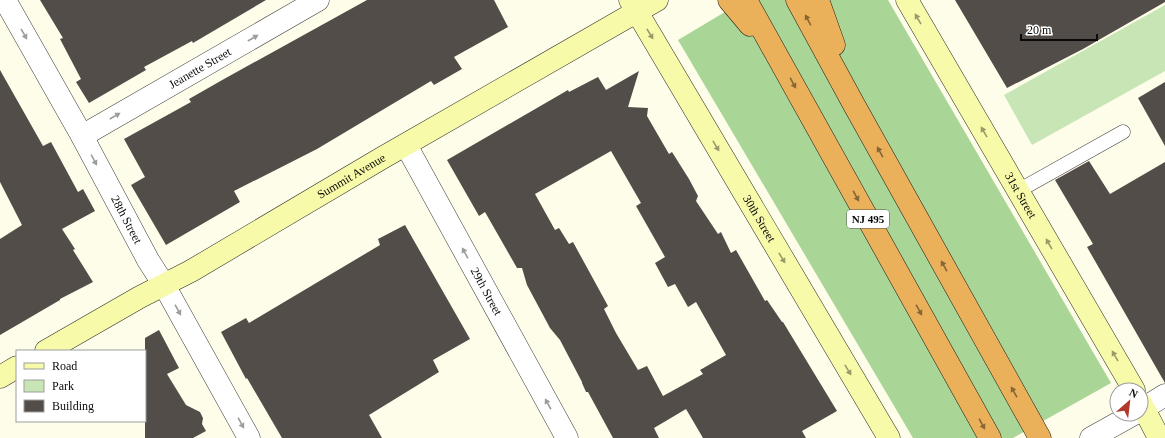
<svg xmlns="http://www.w3.org/2000/svg" width="1165" height="438" viewBox="0 0 1165 438" font-family="Georgia,serif">
<style>
.green{fill:#c8e5b6}
.forest{fill:#a9d596}
.building{fill:#524d48;fill-rule:evenodd}
.lines{fill:none;stroke-linecap:round;stroke-linejoin:round}
.lane-casing{stroke:#3d3d3d;stroke-width:15}
.street-casing{stroke:#3d3d3d;stroke-width:23}
.secondary-casing{stroke:#2c2c2c;stroke-width:23}
.highway-casing{stroke:#1b1b1b;stroke-width:23}
.lane{stroke:#fff;stroke-width:14}
.street{stroke:#fff;stroke-width:22}
.secondary{stroke:#f7faa8;stroke-width:22}
.highway{stroke:#ebb15a;stroke-width:22}
.oneway{fill:#989a69}
.oneway2{fill:#866636}
.oneway3{fill:#9d9d9d}
.labels{text-anchor:middle;dominant-baseline:central;stroke-width:4;stroke-linejoin:round;paint-order:stroke}
.shield{fill:#fff;stroke:#545454;stroke-width:1}
.shield-label{font-size:11px;font-weight:bold;fill:#0a0a0a}
.street-label{font-size:12px;fill:#0a0a0a;stroke:#fff}
</style>
<rect width="100%" height="100%" fill="#fefde9"/>
<path class="green" d="M1165,5V71L1032,145L1004,95Z"/>
<path class="forest" d="M745,0H888L1111,383L1013,438H913L678,40Z"/>
<path class="building" d="M40,0H266L193,43L192,41L144,67L146,70L89,103L76,82L81,79L60,39L63,38Z
M367,0H494L508,27L454,57L462,69L434,85L431,81L317,149L234,191L240,202L166,245L131,185L145,177L124,139L191,102L189,99L224,79Z
M955,0H1165V2L1083,49L1007,88Z
M0,70L43,146L51,142L78,192L83,189L95,211L62,229L75,249L73,250L93,282L60,299V300L0,335V239L22,225L0,182Z
M639,71L628,107L648,108L647,116L669,154L672,152L689,179L698,196L696,201L718,234L721,232L731,253L736,250L765,301L767,300L782,322H783L837,411L802,431L806,438H703L686,409L654,428L659,438H613L588,392H586L582,383V382L560,340L550,328L527,285L522,268H517L485,212L479,216L447,160L568,90L569,92L598,77L606,90ZM611,151L641,203L636,206L665,257L655,263L668,287L675,284L688,307L696,302L726,355L700,370L703,374L663,396L647,366L638,370L616,333L604,309L608,306L573,242L569,244L559,228L555,230L535,194Z
M1165,82V146L1138,98Z
M1089,161L1110,194L1165,162V383L1087,247L1093,244L1055,180Z
M405,225L470,339L433,360L439,372L369,415L382,438H282L247,378L246,379L221,332L246,318L249,323L380,245L378,239Z
M159,330L179,368L167,374L186,405L200,412L203,418L202,424L206,431L193,438H145V338Z"/>
<g class="lines">
<g class="lane-casing">
<path id="lane" d="M1018,191L1123,132"/>
</g>
<g class="street-casing">
<g id="street">
<path id="s1" d="M5,0L82,136L148,260L164,285L249,438"/>
<path id="s2" d="M82,136L318,0"/>
<path id="s3" d="M406,145L567,438"/>
<path d="M1141,410L1165,395"/>
<path d="M1091,438L1134,414"/>
</g>
</g>
<g class="secondary-casing">
<g id="secondary">
<path id="s4" d="M630,0L889,438"/>
<path id="s5" d="M907,0L1134,390"/>
<path id="s6" d="M46,351L140,297L191,271L382,158L657,0"/>
<path d="M0,377L17,367"/>
<path d="M1141,403L1159,438"/>
</g>
</g>
<g class="highway-casing">
<path id="highway" d="M729,0L750,25
M746,0L990,438
M797,0L853,103L1040,438
M818,0L834,45"/>
</g>
<use href="#lane" class="lane"/>
<use href="#street" class="street"/>
<use href="#secondary" class="secondary"/>
<use href="#highway" class="highway"/>
</g>
<defs><path id="oneway-solid" d="M-6-.8H1V-3.2L6.5 0L1 3.2V.8H-6Z"/></defs>
<g class="oneway">
<use href="#oneway-solid" transform="translate(918 19) rotate(-120)"/>
<use href="#oneway-solid" transform="translate(650 34) rotate(59)"/>
<use href="#oneway-solid" transform="translate(984 132) rotate(-120)"/>
<use href="#oneway-solid" transform="translate(716 146) rotate(59)"/>
<use href="#oneway-solid" transform="translate(1049 244) rotate(-120)"/>
<use href="#oneway-solid" transform="translate(782 258) rotate(59)"/>
<use href="#oneway-solid" transform="translate(1115 356) rotate(-120)"/>
<use href="#oneway-solid" transform="translate(848 370) rotate(59)"/>
</g>
<g class="oneway2">
<use href="#oneway-solid" transform="translate(808 20) rotate(-118)"/>
<use href="#oneway-solid" transform="translate(793 83) rotate(61)"/>
<use href="#oneway-solid" transform="translate(880 152) rotate(-119)"/>
<use href="#oneway-solid" transform="translate(856 196) rotate(61)"/>
<use href="#oneway-solid" transform="translate(944 266) rotate(-119)"/>
<use href="#oneway-solid" transform="translate(919 310) rotate(61)"/>
<use href="#oneway-solid" transform="translate(1014 392) rotate(-119)"/>
<use href="#oneway-solid" transform="translate(982 424) rotate(61)"/>
</g>
<g class="oneway3">
<use href="#oneway-solid" transform="translate(24 34) rotate(60)"/>
<use href="#oneway-solid" transform="translate(253 38) rotate(-30)"/>
<use href="#oneway-solid" transform="translate(115 116) rotate(-30)"/>
<use href="#oneway-solid" transform="translate(94 160) rotate(62)"/>
<use href="#oneway-solid" transform="translate(465 253) rotate(-119)"/>
<use href="#oneway-solid" transform="translate(178 310) rotate(61)"/>
<use href="#oneway-solid" transform="translate(548 404) rotate(-119)"/>
<use href="#oneway-solid" transform="translate(241 423) rotate(61)"/>
</g>
<g class="labels">
<rect class="shield" x="847" y="210" width="42" height="18" rx="3"/>
<g class="shield-label">
<text x="868" y="219">NJ 495</text>
</g>
<g class="street-label">
<text stroke="none"><textPath href="#s2" startOffset="136">Jeanette Street</textPath></text>
<text stroke="none"><textPath href="#s6" startOffset="352">Summit Avenue</textPath></text>
<text stroke="none"><textPath href="#s5" startOffset="226">31st Street</textPath></text>
<text stroke="none"><textPath href="#s1" startOffset="251">28th Street</textPath></text>
<text stroke="none"><textPath href="#s4" startOffset="254">30th Street</textPath></text>
<text stroke="none"><textPath href="#s3" startOffset="167">29th Street</textPath></text>
</g>
</g>
<rect x="16" y="350" width="130" height="72" fill="#ffffff" stroke="#9d9d9d"/>
<rect x="24" y="363" width="20" height="6" fill="#f7faa8" stroke="#9d9d9d"/>
<text x="52" y="370" font-size="12" fill="#0a0a0a">Road</text>
<rect x="24" y="380" width="20" height="12" fill="#c8e5b6" stroke="#9d9d9d"/>
<text x="52" y="390" font-size="12" fill="#0a0a0a">Park</text>
<rect x="24" y="400" width="20" height="12" fill="#524d48" stroke="#9d9d9d"/>
<text x="52" y="410" font-size="12" fill="#0a0a0a">Building</text>
<g transform="translate(1129 402) rotate(28)"><circle r="19" fill="#ffffff" stroke="#9d9d9d"/>
<path d="M0-3L7 15L0 10L-7 15Z" fill="#b1392c"/>
<text y="-6" font-size="11" font-weight="bold" text-anchor="middle" fill="#0a0a0a">N</text>
</g>
<path d="M1021 34v6h76v-6" fill="none" stroke="#0a0a0a" stroke-width="2"/>
<text x="1027" y="34" font-size="12" fill="#0a0a0a" stroke="#ffffff" stroke-width="3" paint-order="stroke">20 m</text>
</svg>
